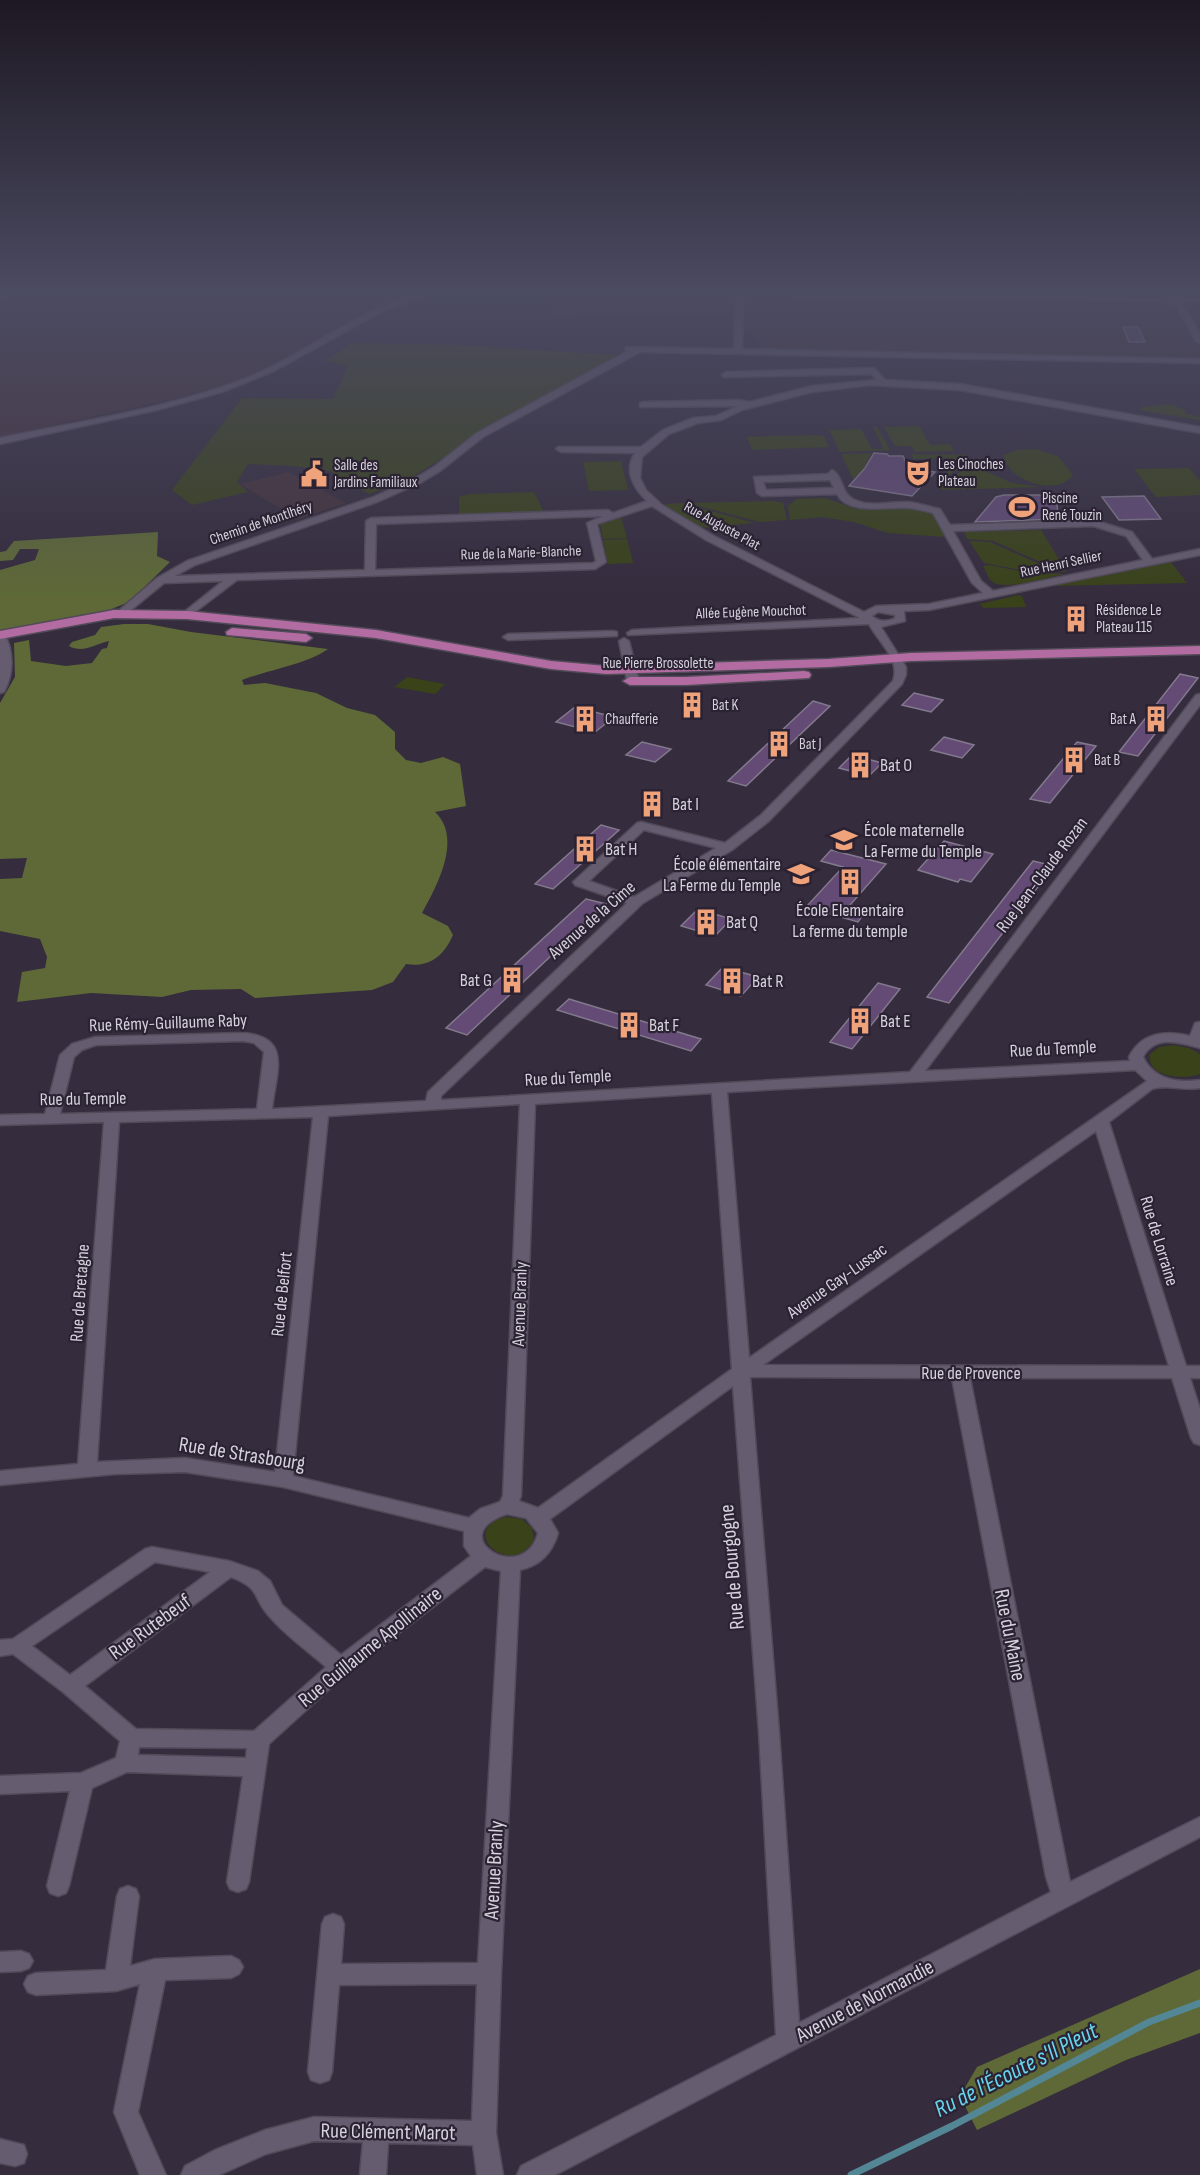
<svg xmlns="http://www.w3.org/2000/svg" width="1200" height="2175" viewBox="0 0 1200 2175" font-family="'Sofia Sans Condensed',sans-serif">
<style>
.industrial{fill:#45323b}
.green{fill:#394219}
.forest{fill:#5e6937}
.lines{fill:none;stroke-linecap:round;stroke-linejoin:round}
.stream{stroke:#538795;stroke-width:7}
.building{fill:#634b76;stroke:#83798c;stroke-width:1.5}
.minor-casing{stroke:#514a58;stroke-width:3}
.major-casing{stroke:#514a58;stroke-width:3}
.minor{fill:#665c6f;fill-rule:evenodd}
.major{fill:#b36ca1;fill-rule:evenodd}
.rail-casing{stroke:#ada7b4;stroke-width:4}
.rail{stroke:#2b2333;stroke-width:2;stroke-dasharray:8;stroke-linecap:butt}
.labels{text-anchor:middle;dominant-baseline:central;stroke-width:4.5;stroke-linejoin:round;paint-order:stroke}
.far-poi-label{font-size:15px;fill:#d6d1dc;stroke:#2b2333;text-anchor:start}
.far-street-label{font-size:15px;fill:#d6d1dc;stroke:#2b2333}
.poi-label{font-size:18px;fill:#d6d1dc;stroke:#2b2333;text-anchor:start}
.street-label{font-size:18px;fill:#d6d1dc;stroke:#2b2333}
.near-street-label{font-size:21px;fill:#d6d1dc;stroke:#2b2333}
.near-water-label{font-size:24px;font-style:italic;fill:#69d5ec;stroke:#2b2333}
</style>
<rect width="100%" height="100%" fill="#352c3d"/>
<path class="industrial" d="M43,294H421L385,304L265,369L236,381L177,398L0,437V308Z
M561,294H1200V301L1185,304L1200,342V359L766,352L738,315L547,317Z
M289,472L301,479L346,503L298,519L240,484Z"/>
<path class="green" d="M351,343L459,345L619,355L515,413L409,479L369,494L330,471L295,466L248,464L237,482L248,492L192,505L172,490L242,398L333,399L348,366L326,361Z
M1171,404L1185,410V413L1200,417V420L1139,410L1142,407Z
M919,426L930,445L950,444L954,451L915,452L911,446H895L884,427Z
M873,427H877L890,450L840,452L829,430L861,429L872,449H884Z
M816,435L824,436L829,447L752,450L747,437Z
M1035,449L1058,456L1073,475C1059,497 1007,482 1004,455L1017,450Z
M871,453L863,470L853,479L841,454Z
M911,454L966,455L970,460L968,464L941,479L955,464L950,458L914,459Z
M621,461L628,490L589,491L583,462Z
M972,465L1012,483L1040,487L941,490L938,486Z
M1189,468L1200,481V495L1156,497L1134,469Z
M534,492L544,512L459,515V497L469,494Z
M825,498L856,509C875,501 911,508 931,511L946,537L888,533L854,522L822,517L790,520L788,506L797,499Z
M774,501L783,503L787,520L760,522L687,503Z
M682,503L755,523L699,528L664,504Z
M621,517L627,538L603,539L600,524Z
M1041,530L1066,571L1063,572L993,541L967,539L964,532Z
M627,539L633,563L608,564L603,540Z
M969,541L990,542L1058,572L1026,571L984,563Z
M1171,562L1187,583L1052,586Z
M989,565L1025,572L1064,574C1050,577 1003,591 993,582C988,579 986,571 983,566Z
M1019,595L1022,596L1026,607L984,608L979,604Z
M407,677L445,684L435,694L394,687Z
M1173,1045L1189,1048L1200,1054V1074C1185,1080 1146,1078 1150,1054L1159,1047Z
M506,1517L522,1519L532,1528L534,1540C511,1580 455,1530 506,1517Z"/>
<path class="forest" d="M158,532L157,556L170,562L129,602L109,610L0,631V570L35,560L39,549H20L13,560L0,561V552L6,551L14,541Z
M124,624H148L191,632L328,649C308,664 268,670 242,680L244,685L265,683L316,693L347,708L375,715L395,732V749L406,760L421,763L443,757L460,764L466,806L435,812C463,838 437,886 422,913L448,926L453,935C444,956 429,968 406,964L393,982L372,990L255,998L241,989L191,990L162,997L91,993L17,1002L22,972L45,968L47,957L40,939L0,931V879L22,878L27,858L0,859V703L15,677L14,643L29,640L31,661L66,666L92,663L102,649L107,648L109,641C95,644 83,654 69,646L72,642L95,635L101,627Z
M1200,1969V2033L1126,2060L977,2130L960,2096L977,2067Z"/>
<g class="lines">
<path class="stream" d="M851,2175L952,2126L1149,2022L1200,2003"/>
</g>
<path class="building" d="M1123,327H1138L1145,342H1129Z
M874,453L887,454L889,456H903L909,468L935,472L912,496L849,486L865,468Z
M1004,495H1054L1057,502L1058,519L975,522L996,497Z
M1144,496L1161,519L1119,520L1102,497Z
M1180,674L1198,678L1138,756L1119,752Z
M914,693L943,700L931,712L902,705Z
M813,701L830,706L746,786L728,781Z
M575,707L614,717L595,732L556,722Z
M944,737L974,745L962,758L931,750Z
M642,742L671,749L655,762L626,755Z
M1077,742L1096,746L1050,803L1030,799Z
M852,755L882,763L869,776L839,768Z
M601,825L619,830L553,889L535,884Z
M944,841L993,854L971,882L960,879L958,882L918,870Z
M831,850L886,864L850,905L867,909L858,922L806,907L843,867L821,861Z
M1033,861L1054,866L949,1003L927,997Z
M586,899L606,904L467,1035L446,1028Z
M698,909L731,919L715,936L681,926Z
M723,967L758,977L741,996L706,985Z
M878,983L900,989L852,1049L830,1042Z
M569,999L701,1039L691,1051L557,1010Z"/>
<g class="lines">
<g class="minor-casing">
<path id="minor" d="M420,294H432L383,311L274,371L222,392L157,410L0,444V438C81,421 166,409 244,379C305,355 355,310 420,294Z
M736,294H744L742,349L1200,359V363L640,352L483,437L440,471L420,483L377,502L195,565L175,576L365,570L366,521L371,518L608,510L613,513L647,501C634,489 623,470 635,453L561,452L556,449L558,447H641L663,430L693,418L716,416L738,406L640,407V403L643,402L739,400L750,402L812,386L876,380L872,374L723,377L722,375L726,372L874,368L885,380L960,384L1200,427V433L960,390L870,385L812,392L742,410L721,420L698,423L669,434L642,457L640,478L646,490L662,505L714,536L864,612L876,606L929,604L983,593L972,583L933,513C926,511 917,509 910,508C889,506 848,516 837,494L762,496L757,493L754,477L828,474L832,470C843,475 841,493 853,499C869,508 891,501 908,502C919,503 930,507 940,509L950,525L1094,520L1132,532L1152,559L1200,549V555L929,610L904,611L905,621L881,627L906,667V675L902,684L769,821L732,850L643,903L441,1096V1100L910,1072L1196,695L1200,694V705L925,1071L1130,1061L1129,1057C1141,1033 1165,1030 1190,1036L1195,1023L1200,1022V1048C1180,1043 1155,1034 1143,1057C1154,1080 1178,1083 1200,1080V1088C1184,1091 1166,1084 1152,1089L1109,1122L1186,1366H1200V1378H1190L1200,1409V1445L1194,1443L1191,1438L1172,1378H970L1070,1882L1200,1817V1837L555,2175H517L521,2166L776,2035L759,1732L733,1386L550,1519L558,1533C552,1553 541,1565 520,1570L501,1973L496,2133L503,2175H477L473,2145L388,2143L386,2175H360L363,2142L314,2141L266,2154L219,2175H181L185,2166L215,2150L265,2130L314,2117L472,2121L477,1984L339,1985L332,2072L329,2080L320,2083L311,2080L308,2072L322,1924L325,1917L333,1914L341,1917L344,1924L341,1964L478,1963L501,1571L485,1567L347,1673L269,1744L249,1882L246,1889L238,1892L230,1889L227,1882L243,1776L127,1772L92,1788L69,1886L66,1893L58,1896L50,1893L47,1886L70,1791L0,1794V1776L81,1773L116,1758L120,1741L63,1692L13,1654L0,1656V1640L13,1639L145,1549L152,1547L229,1561L258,1571L270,1581L282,1605L341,1655L471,1556L464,1546V1531L283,1487L185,1472L115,1474L0,1485V1471L78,1464L104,1122L0,1125V1115L45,1114L60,1055L72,1044L95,1037L243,1033C293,1037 276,1072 272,1109L426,1101L428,1092L627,903L575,885L573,882L637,823L641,822L725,843L761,815L893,681C901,659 878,642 869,624L628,635L627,633L632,630L860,618L706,540L652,506L597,524L606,562L595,569L237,580L187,618L182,615L183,613L223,581L164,583L125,615L121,616L116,613L157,578L187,561L371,498L414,479L434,467L477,433L628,351L625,349L626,347L734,349ZM830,480L834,488L766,490L763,482ZM603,516L587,523L596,561L593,563L375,570L376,524ZM1093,526L1126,536L1143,560L993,591L981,581L953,531ZM878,612L895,615V618C887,622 879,622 872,616ZM644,830L716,848L634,897L589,881ZM243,1041L254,1043L264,1052L257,1109L60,1114L74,1057L82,1050L96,1045ZM1135,1070L1147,1081L749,1358L727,1092ZM712,1093L732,1369L538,1508L519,1501L521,1496L535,1104ZM520,1104L503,1496L500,1502L480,1509L469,1518L293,1476L328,1116ZM313,1117L275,1472L185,1458L97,1462L119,1122ZM1096,1131L1169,1366L763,1365ZM750,1377L952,1378L1046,1877L1051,1892L799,2023L779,1732ZM507,1514L526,1518L538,1533C524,1587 441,1536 507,1514ZM155,1562L210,1572L70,1675L32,1646ZM231,1577C261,1588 252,1597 269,1616C285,1635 308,1651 326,1667L254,1731L136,1729L85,1686ZM139,1747L247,1748L246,1758L138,1755Z
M790,294L1200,297V301L1182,302L1200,334V343L1196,341L1174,302L794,296Z
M613,631L617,632V636L508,640L503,637L508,634Z
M0,632L4,633C14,651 14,674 4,692L0,693Z
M624,638L629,641L639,681L633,684L627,681L619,641Z
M128,1886L136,1889L139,1896L130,1966L155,1959L231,1956L239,1960L243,1967L239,1974L231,1978L165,1980L138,2112L166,2175H140L114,2112L140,1984L116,1991L36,1995L28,1992L24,1984L28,1976L36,1973L106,1970L117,1896L120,1889Z
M21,1951L29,1954L33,1961L29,1968L21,1971L0,1972V1952Z
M0,2139L24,2145L27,2154L24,2163L15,2166L0,2163Z"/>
</g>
<g class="major-casing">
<path id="major" d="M114,610L187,611L376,630L551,661L606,666L829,659L911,653L1200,646V654L911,661L829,667L606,674L551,669L376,638L187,619L114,618L0,639V631Z
M232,628L306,634L312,638L306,642L227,635L226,632Z
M804,671L809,672L811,675L809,678L686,685H630L623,681L630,677H686Z"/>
</g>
<use href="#minor" class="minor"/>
<use href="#major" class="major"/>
<g class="rail-casing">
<path id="rail" d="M0,296L7,294"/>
</g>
<use href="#rail" class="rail"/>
</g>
<linearGradient id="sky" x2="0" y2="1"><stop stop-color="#1d1822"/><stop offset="0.49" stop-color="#4b4b62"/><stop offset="1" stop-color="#4b4b62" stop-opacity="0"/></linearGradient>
<rect width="1200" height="598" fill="url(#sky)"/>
<defs>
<g id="theatre-bare" transform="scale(2.07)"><path d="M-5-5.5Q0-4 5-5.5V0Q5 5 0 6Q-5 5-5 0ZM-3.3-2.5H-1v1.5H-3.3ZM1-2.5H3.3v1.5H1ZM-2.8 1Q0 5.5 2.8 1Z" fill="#f0a27a" stroke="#2b2333" stroke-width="2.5" paint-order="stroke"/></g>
<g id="civic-bare" transform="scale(2.07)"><path d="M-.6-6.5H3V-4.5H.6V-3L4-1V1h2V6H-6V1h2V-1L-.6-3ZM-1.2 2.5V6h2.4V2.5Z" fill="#f0a27a" stroke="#2b2333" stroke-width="2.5" paint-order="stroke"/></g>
<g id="stadium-bare" transform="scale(2.07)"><path d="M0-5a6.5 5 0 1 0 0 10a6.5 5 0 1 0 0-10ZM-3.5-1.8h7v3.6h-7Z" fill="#f0a27a" stroke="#2b2333" stroke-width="2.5" paint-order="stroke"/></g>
<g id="building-bare" transform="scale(2.07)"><path d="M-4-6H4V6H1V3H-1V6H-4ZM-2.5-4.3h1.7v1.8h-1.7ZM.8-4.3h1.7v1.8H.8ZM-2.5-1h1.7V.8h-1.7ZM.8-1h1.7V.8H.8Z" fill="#f0a27a" stroke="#2b2333" stroke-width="2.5" paint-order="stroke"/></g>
<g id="school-bare" transform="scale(2.07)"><path d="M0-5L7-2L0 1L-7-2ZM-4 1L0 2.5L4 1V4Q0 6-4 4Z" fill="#f0a27a" stroke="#2b2333" stroke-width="2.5" paint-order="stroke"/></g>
</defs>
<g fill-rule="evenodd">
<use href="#theatre-bare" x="918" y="473"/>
<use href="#civic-bare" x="314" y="474"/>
<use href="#stadium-bare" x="1022" y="507"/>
<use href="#building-bare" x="1076" y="619"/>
<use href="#building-bare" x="692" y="705"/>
<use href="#building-bare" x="585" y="719"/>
<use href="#building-bare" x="1156" y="719"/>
<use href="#building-bare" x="779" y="744"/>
<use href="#building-bare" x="1074" y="760"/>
<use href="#building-bare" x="860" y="765"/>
<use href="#building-bare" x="652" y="804"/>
<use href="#school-bare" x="844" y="840"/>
<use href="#building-bare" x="585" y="849"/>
<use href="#school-bare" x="801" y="874"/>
<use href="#building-bare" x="850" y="882"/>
<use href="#building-bare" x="706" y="922"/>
<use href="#building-bare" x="512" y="980"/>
<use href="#building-bare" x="732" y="981"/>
<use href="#building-bare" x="860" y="1021"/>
<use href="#building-bare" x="629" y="1025"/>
</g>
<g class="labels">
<g class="far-poi-label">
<text x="938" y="464">Les Cinoches<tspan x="938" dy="17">Plateau</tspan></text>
<text x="334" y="465">Salle des<tspan x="334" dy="17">Jardins Familiaux</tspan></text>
<text x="1042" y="498">Piscine<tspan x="1042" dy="17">René Touzin</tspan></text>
<text x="1096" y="610">Résidence Le<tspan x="1096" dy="17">Plateau 115</tspan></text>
<text x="712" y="705">Bat K</text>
<text x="605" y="719">Chaufferie</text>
<text x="1136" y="719" text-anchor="end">Bat A</text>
<text x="799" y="744">Bat J</text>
<text x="1094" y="760">Bat B</text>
</g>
<g class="far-street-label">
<text transform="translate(261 523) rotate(-19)">Chemin de Montlhéry</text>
<text transform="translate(722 526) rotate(29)">Rue Auguste Plat</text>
<text transform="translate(521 553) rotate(-2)">Rue de la Marie-Blanche</text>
<text transform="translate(1061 564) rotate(-12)">Rue Henri Sellier</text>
<text transform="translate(751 612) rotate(-2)">Allée Eugène Mouchot</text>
<text x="658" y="663">Rue Pierre Brossolette</text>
</g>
<g class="poi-label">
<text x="880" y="765">Bat O</text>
<text x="672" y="804">Bat I</text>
<text x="864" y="830">École maternelle<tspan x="864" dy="21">La Ferme du Temple</tspan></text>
<text x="605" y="849">Bat H</text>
<text x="781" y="864" text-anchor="end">École élémentaire<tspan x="781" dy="21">La Ferme du Temple</tspan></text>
<text x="850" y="910" text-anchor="middle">École Elementaire<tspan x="850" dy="21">La ferme du temple</tspan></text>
<text x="726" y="922">Bat Q</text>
<text x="492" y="980" text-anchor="end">Bat G</text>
<text x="752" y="981">Bat R</text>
<text x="880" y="1021">Bat E</text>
<text x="649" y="1025">Bat F</text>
</g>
<g class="street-label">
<text transform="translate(1042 875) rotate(-53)">Rue Jean-Claude Rozan</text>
<text transform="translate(592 920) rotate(-41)">Avenue de la Cime</text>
<text transform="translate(168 1023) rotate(-2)">Rue Rémy-Guillaume Raby</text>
<text transform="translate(1053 1049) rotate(-3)">Rue du Temple</text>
<text transform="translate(568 1078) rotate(-3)">Rue du Temple</text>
<text transform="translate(83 1099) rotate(-1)">Rue du Temple</text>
<text transform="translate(1159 1241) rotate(73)">Rue de Lorraine</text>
<text transform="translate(837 1281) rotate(-35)">Avenue Gay-Lussac</text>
<text transform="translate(80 1293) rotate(-86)">Rue de Bretagne</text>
<text transform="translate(282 1294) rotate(-84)">Rue de Belfort</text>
<text transform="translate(520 1304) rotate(-88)">Avenue Branly</text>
<text x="971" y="1373">Rue de Provence</text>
</g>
<g class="near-street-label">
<text transform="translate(242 1454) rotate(9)">Rue de Strasbourg</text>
<text transform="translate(732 1567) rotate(-95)">Rue de Bourgogne</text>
<text transform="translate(150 1627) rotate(-36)">Rue Rutebeuf</text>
<text transform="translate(1010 1635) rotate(79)">Rue du Maine</text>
<text transform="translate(370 1647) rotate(-39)">Rue Guillaume Apollinaire</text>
<text transform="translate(494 1870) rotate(-87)">Avenue Branly</text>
<text transform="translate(865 2001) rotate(-28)">Avenue de Normandie</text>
<text transform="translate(388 2132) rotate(1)">Rue Clément Marot</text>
</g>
<g class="near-water-label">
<text transform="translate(1016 2070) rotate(-27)">Ru de l'Écoute s'Il Pleut</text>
</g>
</g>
</svg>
